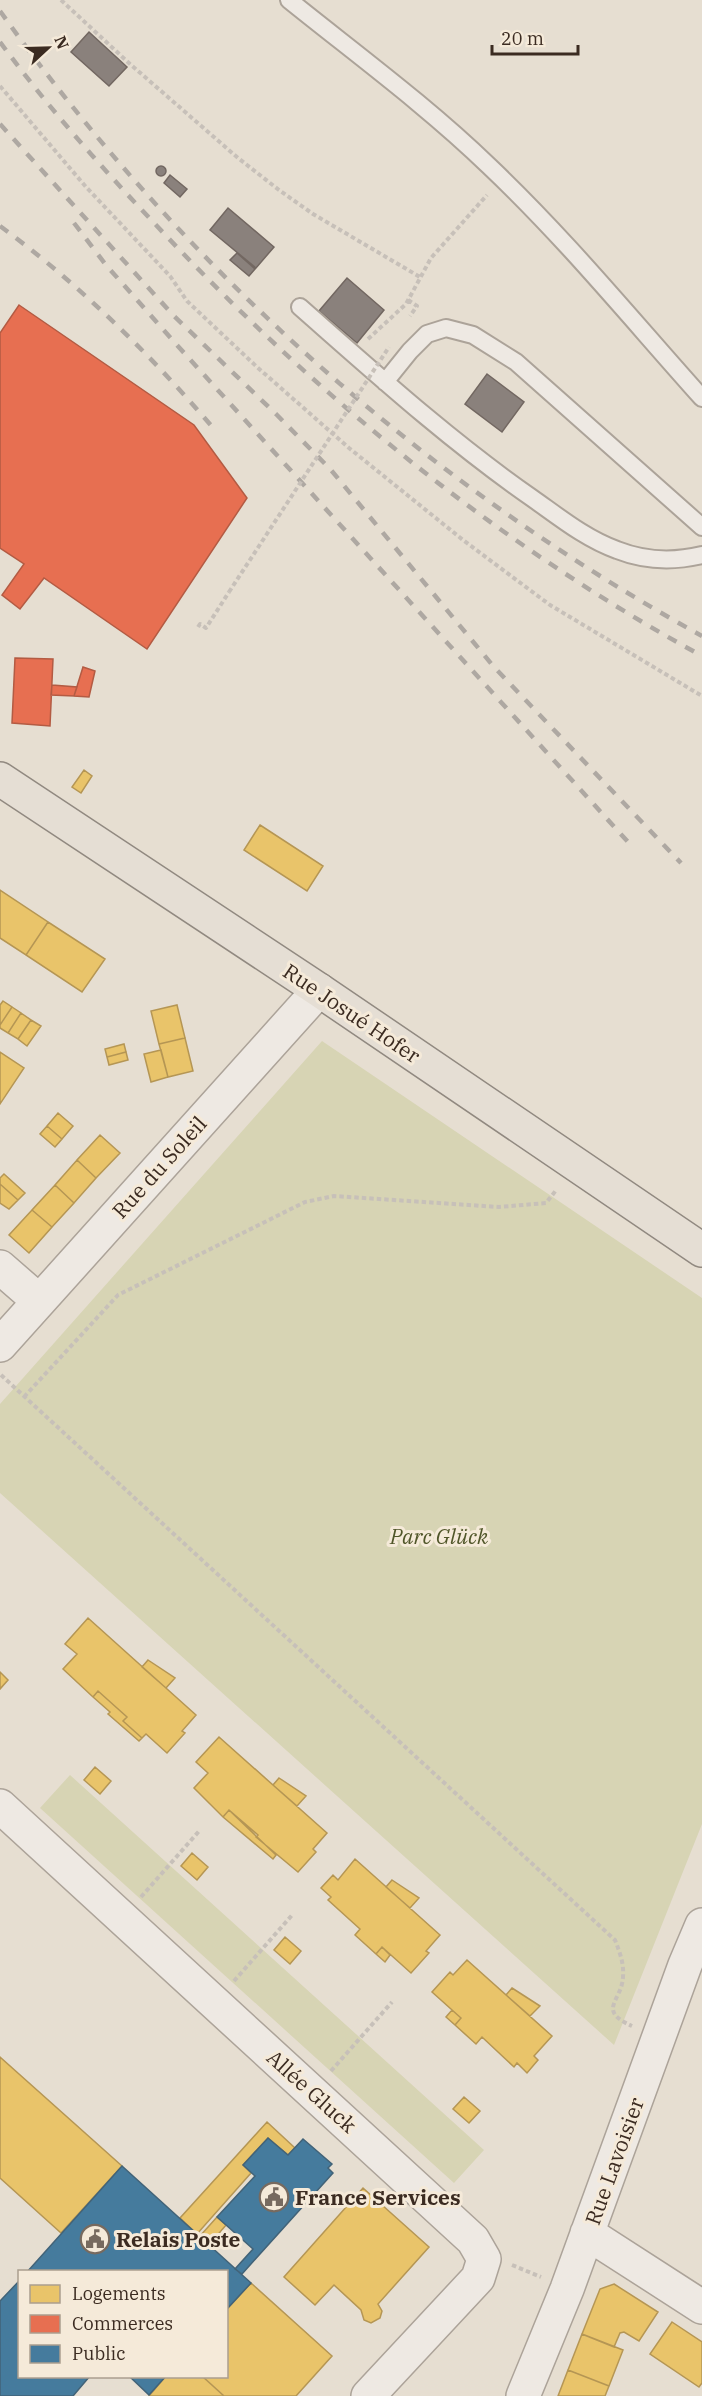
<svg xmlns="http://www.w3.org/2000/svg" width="702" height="2396" viewBox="0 0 702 2396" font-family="'IBM Plex Serif',serif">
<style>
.green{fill:#d7d4b4}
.homes{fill:#e9c46a;stroke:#b59654;stroke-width:1.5}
.shops{fill:#e76f51;stroke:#b35b43;stroke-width:1.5}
.public{fill:#457b9d;stroke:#426378;stroke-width:1.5}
.industry{fill:#8a817c;stroke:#726761;stroke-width:1.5}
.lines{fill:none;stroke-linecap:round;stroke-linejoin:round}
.lane-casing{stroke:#aca399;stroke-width:20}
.street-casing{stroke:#aca399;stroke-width:36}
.primary-casing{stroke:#918980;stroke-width:36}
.path{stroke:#c7c0b9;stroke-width:4;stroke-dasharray:4.5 3;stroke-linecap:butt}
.lane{stroke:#eee9e3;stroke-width:16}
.street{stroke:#eee9e3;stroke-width:33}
.primary{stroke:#e5ded4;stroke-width:33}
.rail{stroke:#aea8a2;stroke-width:4.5;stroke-dasharray:10 10;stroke-linecap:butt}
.path-bridge{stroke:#c7c0b9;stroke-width:4;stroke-dasharray:4.5 3;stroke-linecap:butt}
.labels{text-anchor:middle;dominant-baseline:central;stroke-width:6;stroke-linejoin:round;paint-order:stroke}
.street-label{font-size:21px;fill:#3b2b21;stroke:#f5ead9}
.park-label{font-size:21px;font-style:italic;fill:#505629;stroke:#f5ead9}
.poi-label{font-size:21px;font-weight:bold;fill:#3b2b21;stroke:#f5ead9;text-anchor:start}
</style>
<rect width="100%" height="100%" fill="#e6ded1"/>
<path class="green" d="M322,1041L702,1298V1824L614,2045L0,1493V1404Z
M70,1775L484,2150L454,2183L40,1808Z"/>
<path class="homes" d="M84,770L92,776L81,793L72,787Z
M260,825L323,866L307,891L244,850Z
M0,890L48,922L26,955L0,938Z
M48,922L105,959L82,992L26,955Z
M3,1001L12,1007L0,1025V1005Z
M177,1005L185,1038L159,1044L151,1011Z
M12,1007L21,1013L8,1033L0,1028V1025Z
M21,1013L31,1020L18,1039L8,1033Z
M31,1020L41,1026L27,1046L18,1039Z
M185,1038L193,1071L168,1077L159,1044Z
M124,1044L126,1052L107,1057L105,1049Z
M161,1050L168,1077L151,1082L144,1054Z
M0,1052L24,1068L0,1104Z
M126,1052L128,1060L109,1065L107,1057Z
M58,1113L73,1126L62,1139L47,1126Z
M47,1126L62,1139L55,1147L40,1134Z
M100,1135L120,1153L96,1178L77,1160Z
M77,1160L96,1178L74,1203L55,1185Z
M4,1174L25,1193L18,1200L0,1184V1178Z
M0,1184L18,1200L9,1209L0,1203Z
M55,1185L74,1203L52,1227L32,1210Z
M32,1210L52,1227L29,1253L9,1235Z
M88,1618L196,1715L182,1731L185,1733L167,1753L146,1734L142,1738L123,1721L127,1717L98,1691L93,1697L63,1669L77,1654L65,1644Z
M148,1660L175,1678L166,1688L142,1667Z
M0,1672L8,1680L0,1689Z
M98,1691L127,1717L123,1721L142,1738L139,1741L108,1714L110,1712L93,1697Z
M219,1737L327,1833L313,1849L316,1852L298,1872L256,1837L258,1835L229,1810L223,1817L194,1788L208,1773L196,1762Z
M95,1767L111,1781L100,1794L84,1780Z
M279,1778L306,1796L297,1806L273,1785Z
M229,1810L276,1855L273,1859L223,1817Z
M192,1853L208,1867L197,1880L181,1866Z
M355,1859L440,1935L426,1951L429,1953L411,1973L382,1947L376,1954L355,1935L360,1929L328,1900L331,1897L321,1888L333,1875L338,1880Z
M392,1880L419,1898L410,1908L386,1887Z
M285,1937L301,1951L290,1964L274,1950Z
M382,1947L390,1955L385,1962L376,1954Z
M467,1960L552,2036L534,2056L538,2060L527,2073L517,2063L514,2067L482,2037L476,2044L455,2025L461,2018L432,1992L450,1972L453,1975Z
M512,1988L540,2006L530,2016L506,1995Z
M452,2010L461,2018L455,2025L446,2017Z
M0,2057L122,2166L61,2233L0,2178Z
M464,2097L480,2111L469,2123L453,2109Z
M267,2122L295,2148L288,2155L268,2138L243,2165L251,2173L197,2234L180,2218Z
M363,2188L429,2247L378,2304L382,2311L380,2318L371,2323L364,2320L361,2310L334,2285L315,2305L284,2277Z
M217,2217L226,2225L209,2245L200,2236Z
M251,2283L332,2356L296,2396H224L202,2376H226V2310Z
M614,2284L658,2312L639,2341L624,2332L620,2333L614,2347L582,2334L600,2289Z
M672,2322L702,2342V2383L699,2387L650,2354Z
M582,2334L623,2350L609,2386L568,2370Z
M568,2370L609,2386L605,2396H558Z
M166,2376H202L224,2396H149Z"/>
<path class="shops" d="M19,305L194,425L247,498L147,649L44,578L20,609L2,595L24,564L0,548V333Z
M15,658L53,659L50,726L12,723Z
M83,667L95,671L89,697L74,696Z
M52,685L77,687L74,696L51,695Z"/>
<path class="public" d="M268,2138L288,2155L303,2139L332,2164L328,2168L333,2173L242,2274L235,2269L253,2249L217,2217L255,2176L243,2165Z
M122,2166L251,2283L226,2310V2272H27Z
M20,2280V2376H90L73,2396H0V2301Z
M129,2376H166L149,2395Z"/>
<path class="industry" d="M89,32L127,67L109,86L71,52Z
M156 171a5 5 0 1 1 10 0a5 5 0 1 1-10 0Z
M170,175L187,189L180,197L164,183Z
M228,208L274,247L256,268L210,230Z
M237,253L255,269L249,276L230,260Z
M347,278L384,310L357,343L319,311Z
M487,374L524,402L502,432L465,404Z"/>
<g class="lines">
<g class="lane-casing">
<path id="lane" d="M289,0C356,54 427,106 489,166C566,239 632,320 702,398
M300,307C375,373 450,441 532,498C559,517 586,539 617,550C645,561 673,562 702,555
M385,382L410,351L427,334L446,328L473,335L516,362L702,527"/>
</g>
<g class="street-casing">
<path id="street" d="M0,1267L39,1301
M0,1345L319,990
M0,1806L473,2240L484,2259L478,2278L368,2396
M587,2233L702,2307
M523,2396L567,2289L685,1965L702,1925"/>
</g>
<g class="primary-casing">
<path id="primary" d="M0,779L319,990L702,1250"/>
</g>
<path class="path" d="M61,0L130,64L238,158L279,190L313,214L420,277
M0,86L86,187L170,276L187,301L257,367L349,448L463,540L550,605L702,696
M408,300L417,306L410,316
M368,339L406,304L431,258L487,195
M198,627L200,624L206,628L229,592
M1,1375L615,1940C620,1953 624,1963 623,1977C622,2001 596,2010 632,2026
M24,1397L118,1295L305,1202L334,1196L499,1207L546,1203L557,1189
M141,1897L200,1830
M234,1981L293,1914
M331,2071L392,2002
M512,2265L541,2277"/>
<use href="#lane" class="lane"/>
<use href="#street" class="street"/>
<use href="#primary" class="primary"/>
<path class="rail" d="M0,11C184,269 425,483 702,636
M0,42C47,106 101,167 156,225C315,395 497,544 702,656
M0,124L173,315L277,415L331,470L494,667L681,863
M74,223L106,265L176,344L628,842
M0,226C79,284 151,355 215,430"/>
<path class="path-bridge" d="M229,592L389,347"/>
</g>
<defs>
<g id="civic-ring" transform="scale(1.5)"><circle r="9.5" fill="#f5ead9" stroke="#776a5f" stroke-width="1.5"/><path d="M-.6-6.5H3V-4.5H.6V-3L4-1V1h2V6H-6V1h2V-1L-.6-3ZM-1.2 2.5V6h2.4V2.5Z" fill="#776a5f"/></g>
</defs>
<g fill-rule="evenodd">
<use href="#civic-ring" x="274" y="2197"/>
<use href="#civic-ring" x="95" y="2239"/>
</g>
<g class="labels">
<g class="street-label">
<text transform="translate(352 1013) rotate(34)">Rue Josué Hofer</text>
<text transform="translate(159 1167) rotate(-48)">Rue du Soleil</text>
<text transform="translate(312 2091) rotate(42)">Allée Gluck</text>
<text transform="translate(614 2161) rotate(-70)">Rue Lavoisier</text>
</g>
<g class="park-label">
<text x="439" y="1536">Parc Glück</text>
</g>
<g class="poi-label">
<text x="295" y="2197">France Services</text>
<text x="116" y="2239">Relais Poste</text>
</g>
</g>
<rect x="18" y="2270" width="210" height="108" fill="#f5ead9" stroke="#ab9e8f" stroke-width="1.5"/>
<rect x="30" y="2285" width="30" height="18" fill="#e9c46a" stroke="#ab9e8f" stroke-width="1.5"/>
<text x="72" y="2300" font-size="18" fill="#3b2b21">Logements</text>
<rect x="30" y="2315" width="30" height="18" fill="#e76f51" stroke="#ab9e8f" stroke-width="1.5"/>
<text x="72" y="2330" font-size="18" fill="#3b2b21">Commerces</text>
<rect x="30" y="2345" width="30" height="18" fill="#457b9d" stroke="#ab9e8f" stroke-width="1.5"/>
<text x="72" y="2360" font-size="18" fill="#3b2b21">Public</text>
<g transform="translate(48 48) rotate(68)" stroke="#f5ead9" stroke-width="4.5" paint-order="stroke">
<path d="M0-4.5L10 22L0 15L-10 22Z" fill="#3b2b21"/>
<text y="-9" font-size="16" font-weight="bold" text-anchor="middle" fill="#3b2b21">N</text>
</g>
<path d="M492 45v9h86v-9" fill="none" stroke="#3b2b21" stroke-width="3"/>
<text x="501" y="45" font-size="18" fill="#3b2b21" stroke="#f5ead9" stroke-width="4.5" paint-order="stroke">20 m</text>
</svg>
